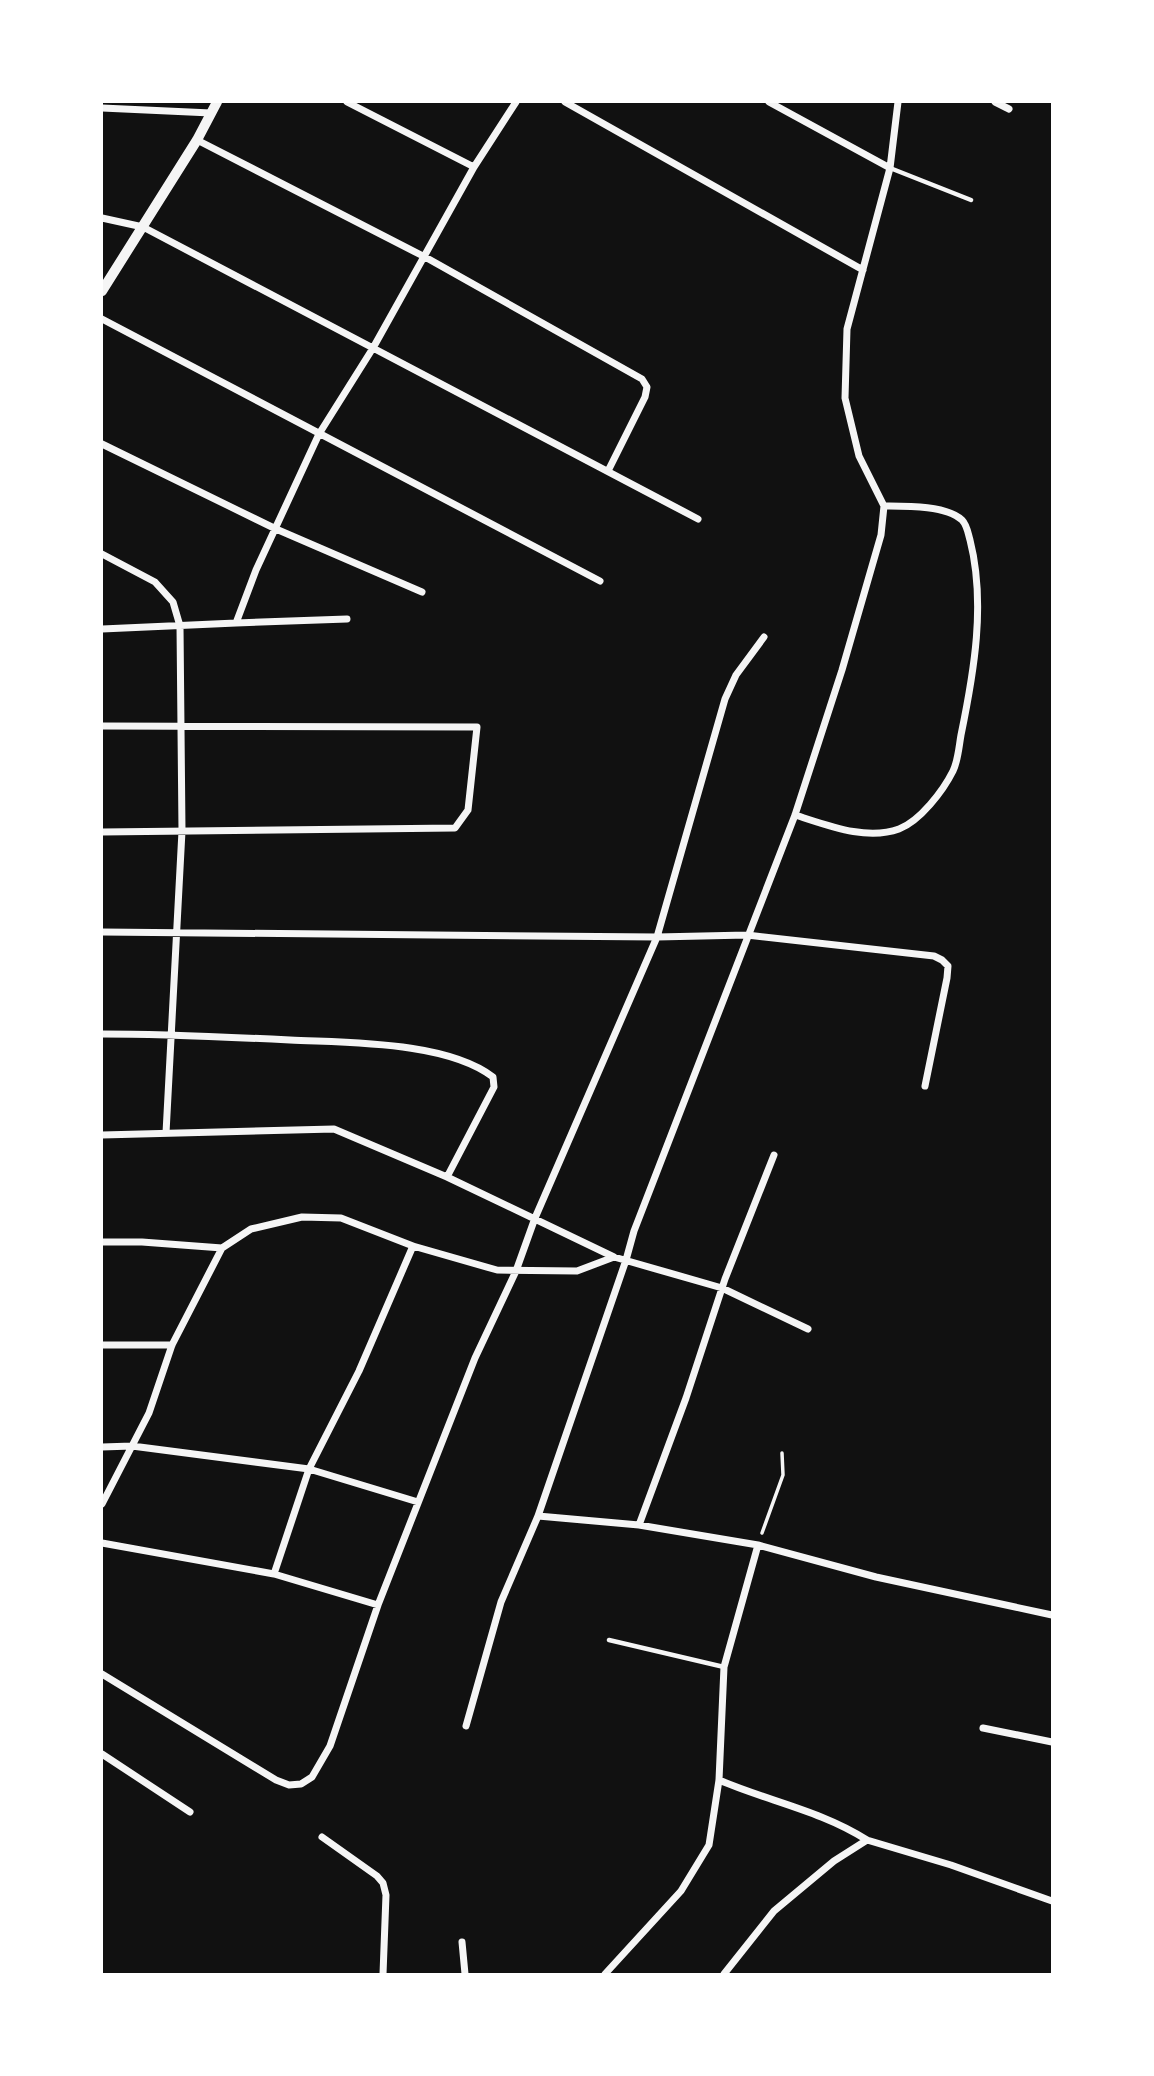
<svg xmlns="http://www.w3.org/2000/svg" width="1154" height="2076" viewBox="0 0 1154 2076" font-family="Manrope,sans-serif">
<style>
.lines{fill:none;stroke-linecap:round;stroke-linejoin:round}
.path{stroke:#f5f5f5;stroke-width:3.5}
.service{stroke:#f5f5f5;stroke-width:4.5}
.minor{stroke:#f5f5f5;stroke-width:7}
.tertiary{stroke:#f5f5f5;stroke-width:10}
</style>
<rect width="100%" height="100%" fill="#111"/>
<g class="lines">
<path class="path" d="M762,1533L783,1475L782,1453"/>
<path class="service" d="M890,168L971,200
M609,1640L724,1667"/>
<path class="minor" d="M347,102L474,167
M565,102L863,270
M769,102L890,168
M995,102L1009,109
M102,108L211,113
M197,140L425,257L642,379L647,387L645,397L608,471
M102,218L143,227L698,519
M102,319L600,581
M102,444L276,529L422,592
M102,554L155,582L173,602L180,626L182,831L166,1133
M236,623L347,619
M102,629L236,623L256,570L319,434L373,348L474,167L516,102
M102,726L477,727L468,810L455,828L102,832
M795,815C827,825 866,841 899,829C920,821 943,791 953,771C958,761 959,746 961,735C974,672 986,603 970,540C968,533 967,525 962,520C946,505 905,506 884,506
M102,932L657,937L747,935L934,956L942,960L948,966L947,978L925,1086
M102,1034C164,1034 227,1037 290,1040C347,1043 446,1041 493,1077L494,1087L447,1177
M102,1135L334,1129L447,1177L614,1257L722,1288L808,1329
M102,1242H142L222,1248
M102,1345H172
M102,1447L132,1446L309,1469L418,1502
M102,1504L149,1413L172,1345L222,1248L251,1229L302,1217L341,1218L413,1246L497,1270L577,1271L614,1257
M538,1516L639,1525L758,1545L876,1577L1052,1615
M639,1525L686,1398L725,1279L774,1155
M102,1543L274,1574L378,1605
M274,1574L309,1469L359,1371L413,1246
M102,1674L276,1780L289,1785L301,1784L312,1777L330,1746L378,1605L475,1358L516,1271L535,1218L657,937L725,699L736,675L764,637
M466,1726L501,1602L538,1516L626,1260L634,1231L795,815L842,670L881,535L884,506L859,456L845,398L847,329L890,168L898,102
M983,1728L1052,1742
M102,1754L190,1812
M719,1780C768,1801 822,1811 867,1840
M322,1837L377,1876L383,1883L386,1895L383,1974
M462,1942L465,1974
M605,1974L681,1891L709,1845L719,1780L724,1667L758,1545
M724,1974L774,1911L834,1861L867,1840L951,1865L1052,1901"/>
<path class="tertiary" d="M102,291L197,140L217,102"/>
</g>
<rect width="1154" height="2076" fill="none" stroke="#ffffff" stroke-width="206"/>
</svg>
